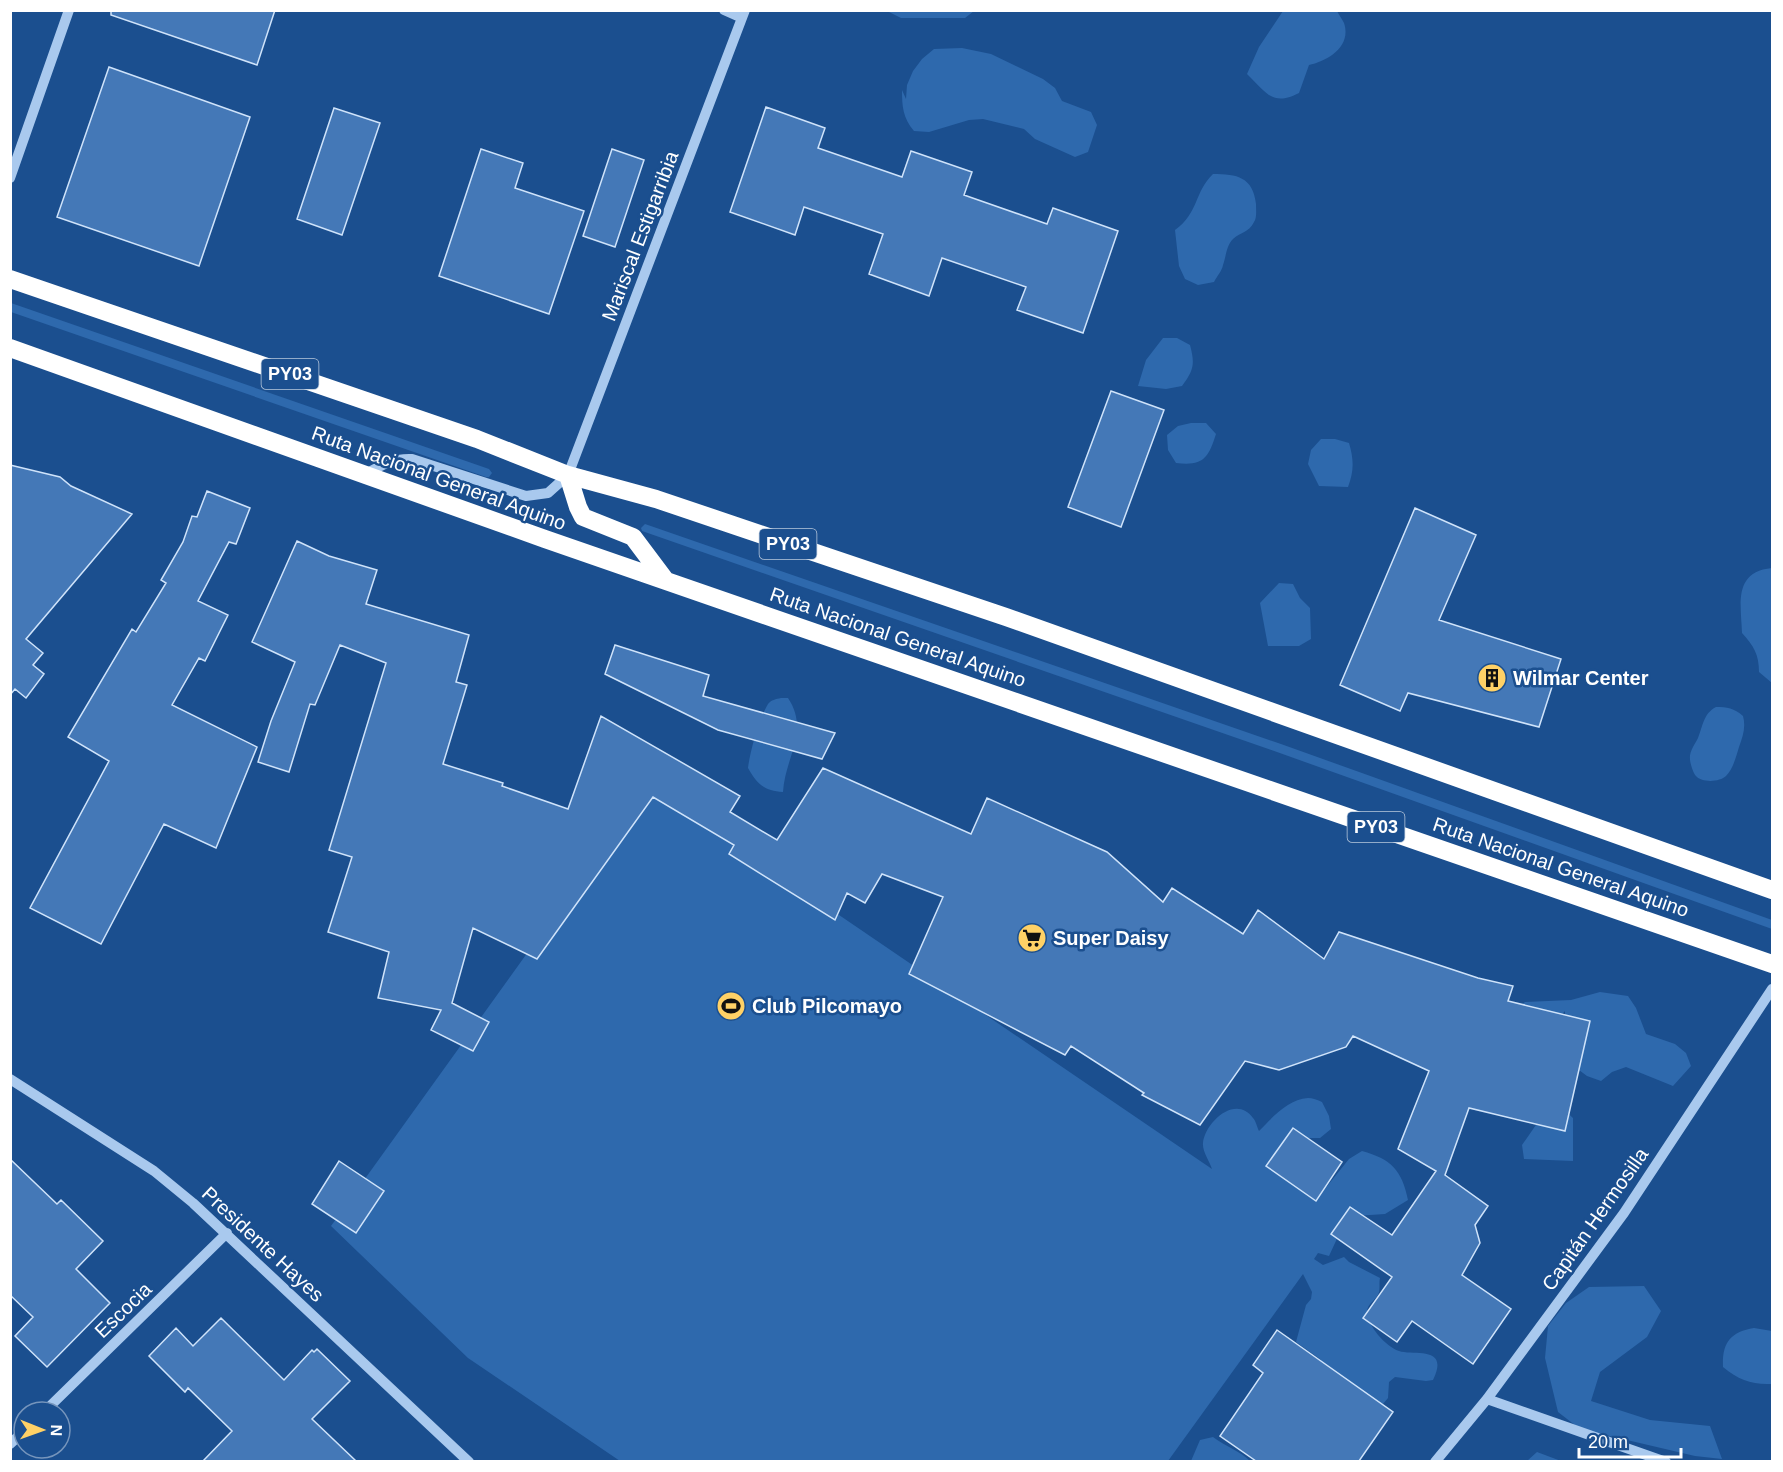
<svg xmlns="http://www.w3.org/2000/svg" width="1783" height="1472" viewBox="0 0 1783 1472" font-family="Arial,sans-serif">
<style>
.green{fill:#2e69ad}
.building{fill:#4478b7;stroke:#cfe3fa;stroke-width:1.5}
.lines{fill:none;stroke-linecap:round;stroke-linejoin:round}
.minor{stroke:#a9c9ee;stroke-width:10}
.highway{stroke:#fff;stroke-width:18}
.labels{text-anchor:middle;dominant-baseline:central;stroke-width:5;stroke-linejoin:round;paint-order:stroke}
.shield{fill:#1b4f8f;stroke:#bbcadd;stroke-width:1.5}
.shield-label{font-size:18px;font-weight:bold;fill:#fff}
.street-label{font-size:20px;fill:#fff;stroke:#1b4f8f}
.poi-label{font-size:20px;font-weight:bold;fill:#fff;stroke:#1b4f8f;text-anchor:start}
</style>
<rect width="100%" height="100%" fill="#1b4f8f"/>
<path class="green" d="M887,11H974L965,18H901Z
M1283,11H1337C1339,15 1342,19 1344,23C1352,47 1327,61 1309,65L1299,93C1272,107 1266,92 1247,74L1259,47Z
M962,48L991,54L1043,79L1055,88L1062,101L1091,112L1097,125L1088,152L1075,157L1035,139L1024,129L983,119L969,120L929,132L914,131C903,118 902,107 902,90L906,99L907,85L913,71L922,59L934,49Z
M1213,174C1237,174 1253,177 1256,204C1256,210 1257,218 1254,222C1249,233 1240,232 1233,239C1226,246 1226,257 1223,265C1222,271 1217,276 1214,282L1198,285L1185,279L1179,266L1175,230C1199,213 1194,192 1213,174Z
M11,303L489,469L492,473L489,477H486L11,312Z
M1163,338H1177L1190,345C1195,364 1194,370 1182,386L1166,389L1138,386L1146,360Z
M1191,423H1206L1216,434C1208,459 1203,466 1176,463L1168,450L1167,435L1178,426Z
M1321,439H1335L1349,443C1354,460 1354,471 1348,487L1319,486L1308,464L1311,450Z
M645,524L1281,744L1772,920V929L1277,752L642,531L641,528Z
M1772,568V683L1759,672C1759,655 1754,646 1742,633C1741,604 1733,572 1772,568Z
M1279,583L1293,584L1300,598L1310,608L1311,639L1299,646H1268L1260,603Z
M781,698H788C810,731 785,757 783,792C764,791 757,784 748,768C750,751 759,719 768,704C771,700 776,699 781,698Z
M1716,707C1727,707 1734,708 1743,716C1746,727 1743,736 1739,747C1736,757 1733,769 1726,776C1720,782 1702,783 1696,776C1693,773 1690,763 1690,759C1689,752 1695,744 1698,738C1703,726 1703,714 1716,707Z
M648,785L1212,1169C1210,1162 1202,1151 1203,1143C1205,1122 1236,1094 1253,1118C1256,1121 1257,1127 1259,1131C1272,1118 1288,1099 1308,1098C1312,1098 1318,1100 1322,1102L1329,1116L1331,1129L1320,1138H1305L1308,1195H1320L1349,1159L1362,1151C1391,1159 1402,1170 1408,1200L1385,1214L1355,1216L1341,1230L1329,1256L1318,1253L1314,1259L1323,1265L1344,1257L1349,1262L1380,1278C1379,1282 1380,1288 1379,1292C1377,1300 1367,1303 1367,1312C1368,1326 1385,1346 1399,1351C1414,1356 1450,1345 1433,1380L1426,1381L1395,1377L1389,1382L1388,1398L1383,1404L1355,1397L1342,1390L1320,1359L1296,1342L1306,1305L1311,1299L1312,1292L1303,1274L1168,1461H620L468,1358L331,1226Z
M1600,992L1628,996L1636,1008L1646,1034L1675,1044L1686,1053L1691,1066L1673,1086L1626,1067L1612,1072L1601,1081L1587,1076L1575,1067L1565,1024V1011L1546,1032L1514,1011L1525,1002L1571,1000Z
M1562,1108L1573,1118V1161L1524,1159L1522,1145L1538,1122Z
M1644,1286L1661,1311L1647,1337L1600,1372L1591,1401L1650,1420L1710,1426L1722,1459L1695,1456L1580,1429L1558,1412L1545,1358L1548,1326L1566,1303L1589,1287Z
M1754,1328L1772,1331V1384C1752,1385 1739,1380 1723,1367C1722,1343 1730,1332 1754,1328Z
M1213,1437C1225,1446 1240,1451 1250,1461H1191L1200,1440Z
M1537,1452L1561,1461H1527Z"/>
<path class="building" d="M111,10H275L257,65L111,15Z
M109,67L250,117L199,266L57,217Z
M766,107L825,128L818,148L902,177L911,151L972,172L964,195L1047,224L1053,208L1118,231L1083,333L1017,310L1026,287L942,258L929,296L869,274L883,234L804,207L795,235L730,212Z
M334,108L380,123L342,235L297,219Z
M481,149L523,163L515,188L584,211L549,314L439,276Z
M612,149L644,160L615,247L583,236Z
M1111,391L1164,410L1121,527L1068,507Z
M10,465L60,477L71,486L132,514L26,639L43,653L33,665L44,674L26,698L15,689L10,695Z
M207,491L250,508L236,544L229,542L198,601L228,615L205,661L199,658L172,705L257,747L216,848L164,824L101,944L30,908L109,761L68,737L132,629L136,632L166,583L161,580L183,542L192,516L197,517Z
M1415,508L1476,535L1439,620L1561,659L1539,727L1408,693L1400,711L1340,685Z
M297,541L329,556L377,570L366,604L469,635L456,682L467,685L443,764L503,783L502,786L568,809L601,716L740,796L730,812L777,840L823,768L971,834L987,798L1107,852L1163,902L1172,888L1243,934L1258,910L1324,959L1339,932L1478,978L1513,986L1508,1001L1590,1021L1565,1131L1469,1108L1445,1175L1488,1206L1475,1225L1480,1243L1462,1275L1511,1309L1473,1364L1412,1321L1397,1342L1363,1318L1392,1277L1331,1234L1350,1207L1392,1235L1436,1171L1398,1149L1429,1071L1353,1036L1346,1047L1279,1070L1245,1061L1200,1125L1142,1095L1144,1093L1071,1046L1065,1055L909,974L943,897L882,874L865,903L847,893L835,920L729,854L734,845L653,797L537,959L473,928L452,1003L489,1022L473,1051L431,1030L441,1010L378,998L389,952L328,932L352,857L329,850L386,663L340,645L315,705L310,704L289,772L258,762L271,721L295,662L252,642Z
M615,645L709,675L703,696L835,733L822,759L718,730L605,674Z
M1293,1128L1342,1162L1316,1201L1266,1166Z
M10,1159L57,1204L61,1200L103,1241L76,1269L110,1303L47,1367L15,1336L33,1317L10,1295Z
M339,1161L384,1191L356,1233L312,1204Z
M221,1318L284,1380L312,1350L314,1352L317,1349L350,1381L312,1419L356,1461H203L232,1431L188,1388L185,1392L149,1356L176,1328L193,1346Z
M1277,1330L1393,1412L1359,1461H1256L1220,1436L1263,1373L1253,1365Z"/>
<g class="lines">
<path class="minor" d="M724,10L742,18
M10,178L69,10
M364,475C380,466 393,458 412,459L526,496L548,493L568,475L745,10
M10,1079L154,1171L193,1203L469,1462
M1487,1399L1666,1462
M44,1412L227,1233
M10,1444L24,1431
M1435,1462L1487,1399L1624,1213L1772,989"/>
<path class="highway" d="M10,279L477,439L568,475L656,499L1006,617L1772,890
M10,348L545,539L1772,964
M568,475L578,507L583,517L633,537L666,581"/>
</g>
<defs>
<g id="building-disc" transform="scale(1.5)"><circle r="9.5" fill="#ffd166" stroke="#1b4f8f"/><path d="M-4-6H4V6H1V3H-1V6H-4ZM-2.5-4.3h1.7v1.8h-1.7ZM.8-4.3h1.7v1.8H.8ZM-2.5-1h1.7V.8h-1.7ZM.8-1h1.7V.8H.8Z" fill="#111"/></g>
<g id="supermarket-disc" transform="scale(1.5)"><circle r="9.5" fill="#ffd166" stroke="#1b4f8f"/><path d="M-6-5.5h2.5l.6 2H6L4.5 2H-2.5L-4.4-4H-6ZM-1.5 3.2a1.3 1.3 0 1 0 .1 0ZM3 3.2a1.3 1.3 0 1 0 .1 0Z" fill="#111"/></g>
<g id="stadium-disc" transform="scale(1.5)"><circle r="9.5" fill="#ffd166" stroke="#1b4f8f"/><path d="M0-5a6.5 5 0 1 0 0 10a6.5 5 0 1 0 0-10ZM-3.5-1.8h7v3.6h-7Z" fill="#111"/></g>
</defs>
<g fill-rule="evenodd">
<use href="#building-disc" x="1492" y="678"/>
<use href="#supermarket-disc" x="1032" y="938"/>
<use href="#stadium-disc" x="731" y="1006"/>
</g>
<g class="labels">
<g class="shield">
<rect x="261.5" y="359" width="57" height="30" rx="4.5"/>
<rect x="759.5" y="529" width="57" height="30" rx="4.5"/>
<rect x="1347.5" y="812" width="57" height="30" rx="4.5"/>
</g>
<g class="shield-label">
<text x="290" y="374">PY03</text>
<text x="788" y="544">PY03</text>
<text x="1376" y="827">PY03</text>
</g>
<g class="street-label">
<text transform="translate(640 236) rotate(-69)">Mariscal Estigarribia</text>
<text transform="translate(439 478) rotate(20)">Ruta Nacional General Aquino</text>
<text transform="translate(898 637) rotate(19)">Ruta Nacional General Aquino</text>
<text transform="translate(1561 867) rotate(19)">Ruta Nacional General Aquino</text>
<text transform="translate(1595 1219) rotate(-55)">Capitán Hermosilla</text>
<text transform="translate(263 1244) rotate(43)">Presidente Hayes</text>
<text transform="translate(123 1310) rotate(-44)">Escocia</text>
</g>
<g class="poi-label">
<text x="1513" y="678">Wilmar Center</text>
<text x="1053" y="938">Super Daisy</text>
<text x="752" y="1006">Club Pilcomayo</text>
</g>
</g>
<rect width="1783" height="1472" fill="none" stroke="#ffffff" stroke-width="24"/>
<g transform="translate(42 1430) rotate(91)"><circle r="28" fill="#1b4f8f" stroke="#7695bc" stroke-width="1.5"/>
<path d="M0-4.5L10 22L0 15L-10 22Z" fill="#ffd166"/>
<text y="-9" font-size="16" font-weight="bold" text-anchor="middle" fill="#ffffff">N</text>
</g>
<path d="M1579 1448v9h102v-9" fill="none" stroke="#ffffff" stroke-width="3"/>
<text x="1588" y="1448" font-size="18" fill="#ffffff" stroke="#1b4f8f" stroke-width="4.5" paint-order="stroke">20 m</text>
</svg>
